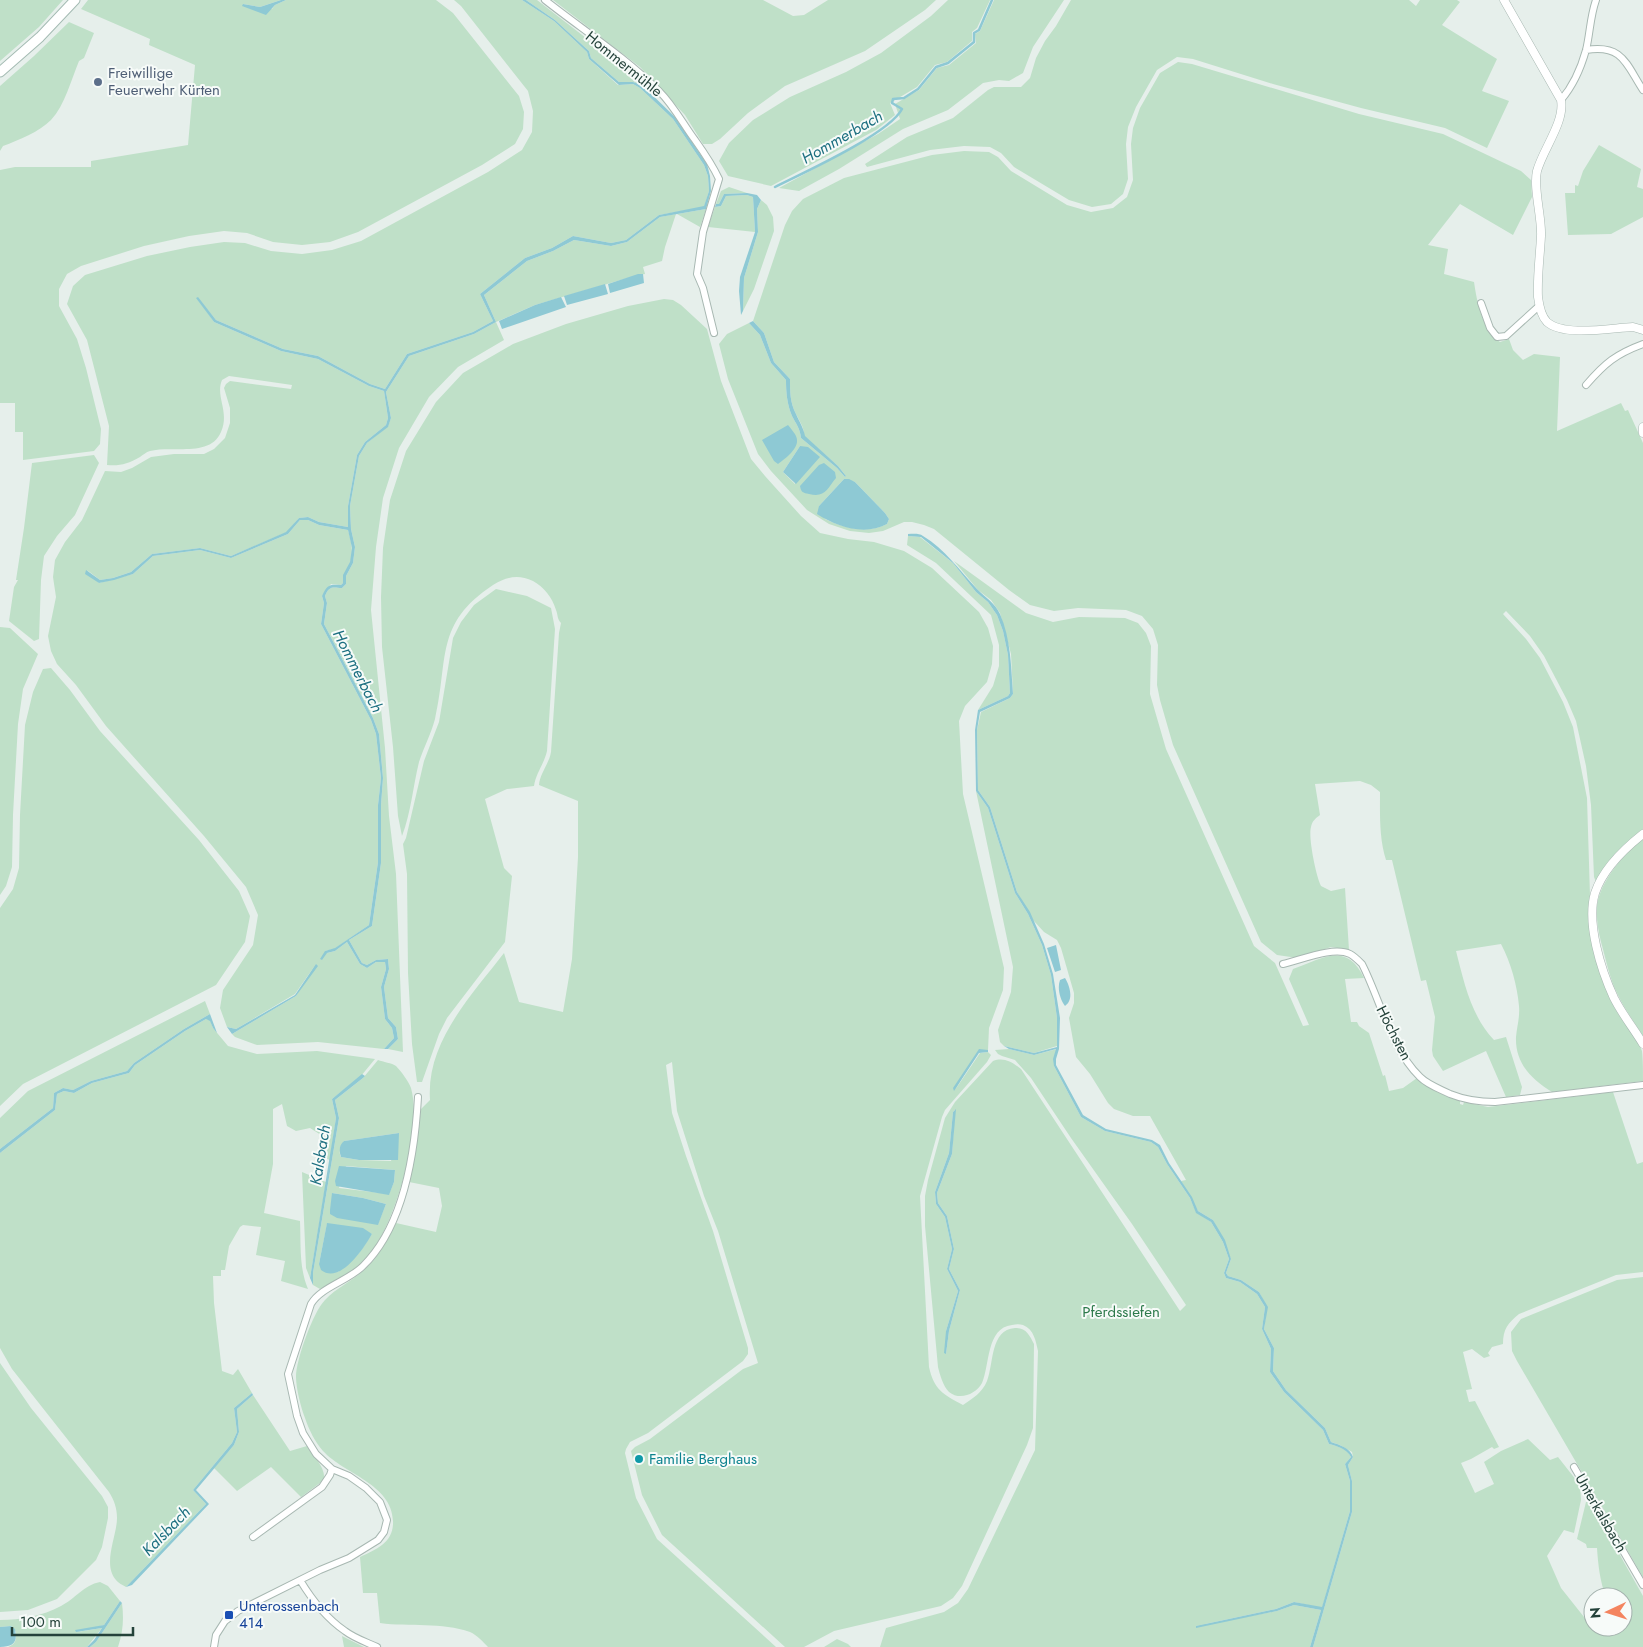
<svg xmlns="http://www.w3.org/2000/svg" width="1643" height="1647" viewBox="0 0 1643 1647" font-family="Jost,sans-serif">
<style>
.green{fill:#bfe0c8;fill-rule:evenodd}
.water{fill:#8ec9d4}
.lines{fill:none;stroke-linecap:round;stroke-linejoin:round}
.stream{stroke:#8ec9d4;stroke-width:2.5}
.minor-casing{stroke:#a8b8b2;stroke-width:8}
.tertiary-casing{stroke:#a8b8b2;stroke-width:9}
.secondary-casing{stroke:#a4bbb3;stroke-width:11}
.minor{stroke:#fff;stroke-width:6}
.tertiary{stroke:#fff;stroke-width:8}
.secondary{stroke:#fff;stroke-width:9}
.service-dot{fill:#5c6f8a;stroke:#f7fbf9;stroke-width:2}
.culture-dot{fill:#0f9aa8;stroke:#f7fbf9;stroke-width:2}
.transit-dot{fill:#1a4fb4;stroke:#f7fbf9;stroke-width:2}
.labels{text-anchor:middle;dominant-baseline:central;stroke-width:4;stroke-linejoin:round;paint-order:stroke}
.street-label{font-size:15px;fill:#24423a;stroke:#f7fbf9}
.service-label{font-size:15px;fill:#4e5e75;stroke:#f7fbf9;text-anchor:start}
.park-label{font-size:15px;fill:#2d7a4b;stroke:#f7fbf9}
.culture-label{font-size:15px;fill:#0d838f;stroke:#f7fbf9;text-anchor:start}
.transit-label{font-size:15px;fill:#164399;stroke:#f7fbf9;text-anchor:start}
.water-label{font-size:16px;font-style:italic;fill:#1c6f80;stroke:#f7fbf9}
</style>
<rect width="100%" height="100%" fill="#e6efeb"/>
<path class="green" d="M0,0H63L39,27L0,61Z
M88,0H281L260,7L243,4V6L272,9L275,5L286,0H436L453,13L519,96L524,112L523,129L515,144L482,165L358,232L330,242L302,245L273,242L247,233L224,231L189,236L144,246L81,266L67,274L59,289V306L77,339L86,368L101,429L100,444L94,451L23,460V432H15V403H0V170L15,167H91V161L188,145L195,65L149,45L150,39L81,9Z
M454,0H522L554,21L587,52L589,59L618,85L633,84L640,88L673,119L704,165L708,176L709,191L704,207L659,215L626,240L611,243L573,236L552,248L525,258L480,294L493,321L473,332L407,354L385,389L370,384L318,356L283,349L216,320L197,297L214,322L281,351L318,359L369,386L384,391L388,418L386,425L365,442L357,455L348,506V527L319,522L308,517L299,518L287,532L231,556L200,548L152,554L131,572L113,578L100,580L87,570L99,583L133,574L153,556L200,550L231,558L288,534L300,520H308L319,525L348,530C351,541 354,552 350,563C347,571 343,574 343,583L341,585L331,584L322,596L324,603L321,624L371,720L376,734L381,778L378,805V862L369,925L334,949L325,951L327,953L335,951L347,942L360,964L367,968L376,962H385L386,969L381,987L385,1019L392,1028L394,1038L384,1049L318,1042L257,1045L235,1037L232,1034L296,996L316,964L295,994L236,1029L227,1027L220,1008L223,990L253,945L258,915L246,887L204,836L106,726L76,685L57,664L51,651L48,636L56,597L53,577L55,560L65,542L82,520L105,471L121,472L132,468L151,457L174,454H204L214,449L225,438L230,423V408L224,388L226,384L230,381L291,389L292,385L229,376L222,380C215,397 230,411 221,432C210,458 171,445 150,451C146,452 143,455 140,457C128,464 120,466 107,465L109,426L87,340L67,304L73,286L85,275L147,256L190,247L224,242L245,243L271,251L302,254L332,250L361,241L488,172L522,150L532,132L533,111L528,91L461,6Z
M526,0H537L635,76L642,85L633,82H619L591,58L589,51L555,20Z
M553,0H763L793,16L804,15L828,0H936L925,10L865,51L785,86L748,113L720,139L712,144H703L685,115L640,67Z
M948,0H990L977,28L972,32V41L947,62L935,65L917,87L890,103L895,115L876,130L771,186L728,176L719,161L729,143L753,120L790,97L846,72L881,53L931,16Z
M994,0H1064L1033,47L1023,73L1009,81L999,80L983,83L948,110L903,129L839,169L799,191L779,188L878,134L900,119L895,104L919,90L937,68L949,65L976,43L975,34L980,31Z
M1071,0H1409L1416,6L1420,0H1457L1460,2L1442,25L1497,59L1482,91L1509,101L1487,148L1445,128L1361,108L1273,84L1193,59L1177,57L1157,70L1136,107L1128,127L1126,144L1128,179L1123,194L1111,204L1092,207L1069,200L1014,167L1001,153L990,147L964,146L930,150L867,167L865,164L907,137L953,118L988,90L994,87H1021L1030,78L1036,58L1045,41L1056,26Z
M69,22L94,33L84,58L79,61C71,80 65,105 51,120C39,132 19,140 3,146L0,151V86L34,56Z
M1178,62L1192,64L1359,114L1443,134L1521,171L1531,180L1532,197L1513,235L1460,204L1428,245L1448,249L1444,274L1474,282C1477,302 1482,329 1500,342L1509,339L1513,350L1523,360L1534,354L1560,357L1557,431L1621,403L1625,411L1628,410L1643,443V830C1623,846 1611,861 1596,882L1594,877L1591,805L1586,766L1576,721L1567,700L1544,656L1530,636L1506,611L1503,614L1526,639L1540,658L1563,702L1573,727L1587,798L1590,896C1584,930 1601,986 1619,1015C1626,1026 1637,1038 1642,1051C1643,1059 1643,1073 1643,1081L1552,1092C1531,1079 1515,1063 1516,1037C1517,1026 1520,1017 1519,1006C1517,985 1511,963 1501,944L1456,951C1464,982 1471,1016 1494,1040L1506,1037L1520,1081L1522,1087L1520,1095L1506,1097L1486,1051L1443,1071L1433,1056L1432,1050L1435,1017L1426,980L1421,981L1392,860H1386C1379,838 1380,815 1380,792L1371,785L1360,781L1315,784L1320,815C1316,818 1312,821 1311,827C1308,837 1316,876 1321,886L1331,891L1345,888L1349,950L1331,947L1298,958L1277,955L1261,942L1173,745L1160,700L1157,685L1158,645L1153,629L1142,616L1126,610L1078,608L1054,611L1030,605L1009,590L934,529L924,525L912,522H904L883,531L869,533L850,531L829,524L807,510L771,471L758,454L728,379L719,344L727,334L749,323L760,335L771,363L786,380C786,392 787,404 792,416C796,424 800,428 801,438L837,468L845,477L846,476L838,466L804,436C804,426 800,423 796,414C790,403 790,391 790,379L774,362L764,333L753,321L785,225L792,211L803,199L844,178L932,155L964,151L989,152L998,157L1011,171L1067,205L1091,212L1113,208L1127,197L1133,180L1131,144L1133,128L1140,108L1160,73ZM800,446L795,484L783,472ZM844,479L855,482L885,513L889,519L887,524C868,534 844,528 825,519L819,506Z
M1599,145L1641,169L1637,187L1643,189V217L1611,234L1568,235L1565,193H1575V185L1578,186L1583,171Z
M729,187L747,193L724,194L719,204H716L721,191Z
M747,195L753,197L755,232L708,227L715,207L721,206L726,196Z
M761,200L767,205L773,217L774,231L754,289L743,311L744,278L758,232L757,209Z
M706,209L700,227L677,214Z
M676,214L665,247L662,261L643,267L645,274L638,275L535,305L496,322L504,340L458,367L429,397L399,448L383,498L376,547L371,610L385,748L389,816L396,874L403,1052L388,1049L398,1039L396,1027L388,1018L384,987L389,969L388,959L376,960L367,965L362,963L349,940L372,926L381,863V805L383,778L379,734L373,718L324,624L327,603L325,596C329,586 332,587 342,588L346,584V576L353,563L355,547L351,529L350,506L359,456L367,443L388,426L391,418L386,392L409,356L474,334L496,322L484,295L527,261L553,251L574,240L611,246L627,242L660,217Z
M664,299L673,300L681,305L707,329L721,381L751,459L765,476L801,516L820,533L848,539L874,542L904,551L932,568L979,612L988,628L993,646L992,664L987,682L965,706L959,721L963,794L1004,968L1003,990L989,1028L988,1050H979L955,1090L980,1053L988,1052L991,1055L987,1062L945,1110L942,1117L920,1196L929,1367C934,1390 943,1394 963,1405C973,1398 982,1393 987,1381C994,1363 990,1330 1015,1328C1026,1327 1030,1336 1034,1344L1033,1428L1027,1445L962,1586L953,1598L941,1606L834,1631L804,1647H785L662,1535L642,1495L631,1451L635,1447L650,1439L743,1369L758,1363L718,1231L704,1196L677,1111L672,1062L666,1065L672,1113L686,1156L713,1231L748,1348V1354L743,1361L648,1433L630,1442L626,1449L625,1453L636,1498L657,1539L776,1647H488C483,1642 477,1635 470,1632C442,1622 409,1627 380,1623L377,1593H363L360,1557C377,1549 394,1542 393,1521C392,1484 344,1474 323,1451C315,1442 309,1430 305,1418C301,1408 296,1388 296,1377C296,1360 313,1312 325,1300C336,1288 352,1281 364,1270C379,1257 387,1240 396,1223L436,1232L442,1206L439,1188L409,1182L415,1155L421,1109L430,1100C426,1042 471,996 504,953L519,1002L563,1012L572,959L578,857V801L539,785C540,773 549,764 551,752L559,633L561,623C557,619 558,615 556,610C552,597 544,587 533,581C518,574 506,577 493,585C434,624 449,659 435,719C431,734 424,747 419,762C413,786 411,813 402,836L398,816L393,747L382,647L381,597L383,548L390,500L406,451L436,402L463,373L513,344L566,324L628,306Z
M94,455L99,463L75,515L57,536L44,556L41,580L39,639L34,641L9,621L14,587L18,580H16L24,528L32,463Z
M908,536L920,537L953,563L976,592L988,602L997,615L1003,631L1008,655L1010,693L1008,696L978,710L993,686L999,666V645L991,615L936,563L907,545Z
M954,561L1026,613L1053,622L1079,617L1125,618L1138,623L1146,633L1151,646L1150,694L1166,749L1254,946L1275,963L1303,1026L1309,1025L1289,979L1293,969C1323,958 1347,941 1364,978L1345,979L1351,1022H1357L1359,1026L1369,1033L1383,1076L1385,1075L1389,1091L1403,1088L1417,1078L1437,1092L1460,1101V1104L1463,1105L1464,1102L1488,1107L1613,1092L1637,1164L1643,1162V1272L1616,1275L1519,1314C1508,1323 1503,1329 1503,1344L1492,1347L1488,1353L1490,1356L1484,1358L1472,1349L1463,1352L1472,1389L1466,1390L1469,1402L1475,1401L1499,1447L1494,1449L1492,1447L1471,1459L1461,1463L1475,1493L1494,1484L1484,1462L1501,1451L1528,1439L1550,1460L1558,1457L1580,1485L1581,1500L1574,1533L1564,1530L1547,1556L1561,1588L1584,1617L1593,1614V1627H1623V1597H1606C1600,1582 1598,1564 1597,1548H1587L1586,1544L1577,1539L1586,1502H1590L1643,1596V1647H1313L1352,1512V1481L1348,1465L1353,1457L1352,1452L1340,1445L1331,1442L1325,1428L1286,1390L1273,1371L1274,1348L1264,1329L1267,1307L1259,1292L1241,1280L1228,1276L1226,1273L1231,1259L1213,1220L1198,1211L1181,1181L1186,1180L1181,1171L1150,1116H1133L1114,1109L1108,1103L1090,1074L1076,1057L1069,1018L1074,1003V993L1061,948L1057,940L1044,932L1033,920L1017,892L990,807L978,790L977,730L981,712L1010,698L1013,694L1011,654L1000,613L991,600L978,590Z
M496,589L527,596L551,608L555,629L547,751C544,764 536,773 534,786L507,789L485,799L504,868L512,876L505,942L447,1018L439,1034L422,1082H417L412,1044L408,973L407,874L403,844L406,838L424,761L439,722L453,638L461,622L474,605Z
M0,627L10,628L38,654L23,689L18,724L13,815L12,867L6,886L0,895Z
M51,668L70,690L100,731L199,840L239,891L250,916L245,942L216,985L23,1084L0,1106V908L13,889L19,868L20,815L25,725L33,692L43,669Z
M976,791L988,808L1015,893L1028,914L1042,945L1051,975L1057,1018V1046L1034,1053L1004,1046L1000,1042L998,1030L1011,992L1013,967Z
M1643,839V1036C1634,1022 1624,1008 1617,993C1609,977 1606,959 1601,942C1598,929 1595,914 1598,900C1604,877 1624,854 1643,839Z
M205,1001L210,1014L184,1029L134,1063L127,1071L91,1081L73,1090L63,1088L54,1093L53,1108L0,1149V1118L28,1091Z
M206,1019L210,1020L213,1028L228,1046L257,1054L317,1051L375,1059L361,1076L332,1099L336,1118L330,1160L320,1156L323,1142L321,1135L310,1128L296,1131L287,1126L282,1104L273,1109V1164L264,1213L300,1221C301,1244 299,1268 308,1289L281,1281L285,1261L256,1255L261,1227L243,1225L240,1227L229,1246L225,1270H221V1276H213L214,1303L222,1371L233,1375L238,1369L252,1393L234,1408L237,1432L232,1443L193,1490L206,1504L126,1587C123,1585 118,1583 116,1580C102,1564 117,1536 117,1518C117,1508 114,1500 109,1492L12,1369L0,1348V1153L55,1110L57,1094L64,1091L74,1093L92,1083L129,1073L135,1065L185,1031Z
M1009,1049L1034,1055L1057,1049L1054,1066L1081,1117L1105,1131L1151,1142L1158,1147L1167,1164L1190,1198L1196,1212L1211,1222L1223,1242L1229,1259L1224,1273L1226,1278L1240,1282L1257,1294L1265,1307L1262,1329L1271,1349L1270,1372L1284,1392L1323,1430L1329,1444C1337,1446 1348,1449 1351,1457L1345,1464L1350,1481V1511L1322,1608L1294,1602L1276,1609L1196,1626L1277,1611L1294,1605L1321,1610L1310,1647H880L886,1628L944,1612L958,1603L968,1589L1035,1450L1038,1351C1036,1342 1034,1329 1023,1325C1020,1324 1016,1324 1012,1325C986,1328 990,1365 982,1383C976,1394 960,1401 949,1392C943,1386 940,1375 938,1367L925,1226V1196L928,1180L945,1118L955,1102L993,1061C1004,1057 1012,1062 1021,1069L1180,1311L1186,1305L1132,1224L1071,1138L1031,1078L1015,1060L1002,1056L998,1054L995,1050ZM955,1110L952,1154L937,1193L938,1203L947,1216L954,1249L949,1269L960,1290L949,1331L946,1354V1331L958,1291L947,1269L952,1249L945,1217L936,1204L935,1192L949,1153L953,1112Z
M378,1060C383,1062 392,1063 396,1066C401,1071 409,1082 411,1088C422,1126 398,1212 376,1245C363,1266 342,1279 320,1289L313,1285V1273L339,1118L335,1100L363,1078ZM399,1133L391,1161L359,1160L341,1157C338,1151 341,1147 344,1141ZM346,1166L395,1170L394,1182L389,1194L339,1188ZM332,1193L363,1198L386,1204L378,1224L334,1216ZM327,1224L372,1234L359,1253L338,1272L319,1264Z
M302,1172L326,1182L310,1278L306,1268Z
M1643,1277V1577L1517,1361L1512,1351L1511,1332L1521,1319L1617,1280Z
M0,1363L31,1408L102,1496L108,1507V1518L102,1547L96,1560L57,1599L28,1610L0,1612Z
M253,1395L290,1451L307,1446C313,1456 326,1467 324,1480L301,1497L271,1467L237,1491L214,1468L234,1445L239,1432L237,1409Z
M100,1582L108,1586L120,1601L104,1625L77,1632L102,1628L87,1647H8C16,1644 16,1640 16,1632L11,1626L0,1627V1620C21,1620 42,1616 61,1606C75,1599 84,1585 100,1582Z
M122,1603C124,1619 123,1632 118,1647H90L96,1642Z
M342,1636L364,1647H344Z
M837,1639L848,1644L851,1647H824Z"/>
<path class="water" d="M281,0H286L275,5L266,15L242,6L243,4L260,7Z
M522,0H526L555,20L589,51L591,58L619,82H633L642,85L675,117L707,164L710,176L711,191L706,209L660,217L627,242L611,246L574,240L553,251L527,261L484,295L496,322L474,334L409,356L386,392L391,418L388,427L367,443L359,456L350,506L351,529L355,547L353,563L346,576V584L342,588C332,587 329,586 325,596L327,603L324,624L373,718L379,734L383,778L381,805V863L372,926L349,940L362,963L367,965L376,960L388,959L389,969L384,987L388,1018L396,1027L398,1039L388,1049H384L394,1038L392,1028L385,1019L381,987L386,969L385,962H376L367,968L360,964L347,942L335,951L327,953L322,960L320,959L325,951L335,948L369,925L378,862V805L381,778L376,734L371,720L321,624L324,603L322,596C327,585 329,584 341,585L343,583V575L350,562L352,548L348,530L319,525L308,520H300L288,534L231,558L200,550L153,556L133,574L114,580L99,583L85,574L86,570L100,580L113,578L131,572L152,554L200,548L231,556L286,532L299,518L308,517L319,522L348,527V506L357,455L365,442L386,425L388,418L384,391L369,386L318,359L281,351L214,322L196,298L198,297L216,320L283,349L318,356L370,384L385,389L407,354L473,332L493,321L480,294L525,258L552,248L573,236L611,243L626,240L659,215L704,206L709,191L708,176L704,165L673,119L640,88L633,84L619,85L589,59L587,52L554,21Z
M747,193L757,195L761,200L757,209L758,232L744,278L743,311L741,315L739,291L740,277L755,232L753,197L747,195L726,196L721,206L715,207L716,204H719L724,194Z
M638,274H643L644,283L610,293L608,284Z
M605,284L608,294L567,305L564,296Z
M561,297L566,307L502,329L499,321L535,305Z
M753,321L764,333L774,362L790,379C790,391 790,403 796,414C800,423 803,427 805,436L838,466L846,476L845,477L837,468L801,438C800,428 796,424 792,416C787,404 786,392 786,380L771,363L760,335L749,323Z
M788,425C791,429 797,435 797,440C798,449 785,459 778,464L774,461L762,440Z
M800,446L808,447L820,457L796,484L783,472Z
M824,463L835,472L836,478C827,489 825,498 809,494C803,493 801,492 800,486L819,465Z
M844,479H849L855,482L885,513L889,519L887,524C865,536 837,527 817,514L819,506Z
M908,534C913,534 919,533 923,536C945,549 960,571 977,589C986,598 995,603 1000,614C1011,639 1011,667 1013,694L1010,698L980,712L977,730L978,790L990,807L1017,892L1030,912L1044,944L1053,974L1060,1018L1059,1049L1056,1059V1065L1083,1115L1106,1129L1152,1140L1160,1145L1169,1163L1192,1197L1198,1211L1213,1220L1225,1240L1231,1259L1226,1273L1228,1276L1241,1280L1259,1292L1268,1307L1264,1329L1274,1348L1273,1371L1286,1390L1325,1428L1331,1442C1340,1445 1350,1448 1353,1457L1348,1465L1352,1481V1512L1313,1647H1310L1321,1610L1294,1605L1277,1611L1196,1628V1626L1276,1609L1294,1602L1322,1607L1350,1511V1481L1345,1464L1351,1457C1347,1449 1337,1446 1329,1444L1323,1430L1284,1392L1270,1372L1271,1349L1262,1329L1265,1307L1257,1294L1240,1282L1226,1278L1224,1273L1229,1259L1223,1242L1211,1222L1196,1213L1190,1198L1167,1164L1158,1147L1151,1142L1105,1131L1081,1117L1054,1066L1053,1059L1056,1049L1034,1055L1009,1049L1004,1046L1034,1053L1057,1047V1018L1051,975L1042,945L1028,914L1015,893L988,808L976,791L975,730L978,710L1008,696L1010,693L1008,655L1003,631L997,615L988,602L976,592L953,563L921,537L908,536Z
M1056,945L1061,970L1055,972L1047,948Z
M316,964L318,966L296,996L232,1034L227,1027L236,1029L295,995Z
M1065,978C1070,986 1074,1000 1065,1006C1060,999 1057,988 1060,980Z
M210,1014L217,1033L213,1028L210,1021L206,1019L185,1031L135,1065L129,1073L92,1083L74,1093L64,1091L57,1094L55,1110L0,1153V1149L53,1108L54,1093L63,1088L73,1090L91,1081L127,1071L134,1063L184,1029Z
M979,1049L988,1050V1052L979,1053L954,1091L953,1088Z
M362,1074L365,1076L363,1078L335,1100L339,1118L313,1273V1285L310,1278L336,1118L332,1099Z
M956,1109L952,1154L937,1193L938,1203L947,1216L954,1249L949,1269L960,1290L949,1331L946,1354L944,1353L946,1331L958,1291L947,1269L952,1249L945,1217L936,1204L935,1192L949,1153L953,1112Z
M399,1133L398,1160H359L341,1157C339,1151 339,1145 344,1141Z
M339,1166L395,1170L394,1182L389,1195L336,1186L335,1181Z
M332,1193L363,1198L386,1204L378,1225L337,1218L330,1214V1210Z
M327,1223L363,1228L372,1234C364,1248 340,1285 321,1270L319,1264Z
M252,1393L253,1395L237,1409L239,1432L234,1445L196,1490L209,1504L132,1585L126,1587L206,1504L193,1490L232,1443L237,1432L234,1408Z
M120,1601L122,1603L96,1642L90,1647H87L94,1640L102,1628L76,1632L75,1630L104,1625Z
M11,1626L15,1629C18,1643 13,1647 0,1647V1627Z"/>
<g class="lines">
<path class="stream" d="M775,187C803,173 889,134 902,109L892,103L893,99L904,98L918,89L936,67L948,63L974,42V33L979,30L992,0"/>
<g class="minor-casing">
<path id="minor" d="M545,0C583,30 625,57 659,91C674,106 683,124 695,140C705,154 712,164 719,179L703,232L697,274L703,288L714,333
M1586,50C1623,44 1626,64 1643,90
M1561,100C1573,86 1581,68 1586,50C1590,34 1590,17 1596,0
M1481,303L1490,328L1497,337L1506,336L1539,306
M1586,385C1605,363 1616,354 1643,344
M1283,964C1301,960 1333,946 1350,954C1354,956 1358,960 1362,964C1380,999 1391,1049 1420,1077C1428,1085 1440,1089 1450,1094C1465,1100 1479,1102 1495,1102L1643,1085
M1574,1467L1643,1585
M253,1537L322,1487L330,1475L332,1469
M300,1580C312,1600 326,1618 345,1631C354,1638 366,1642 377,1647
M214,1647L216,1635L225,1621L238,1611L320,1570L349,1558L378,1540L384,1532L387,1520L380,1502L366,1488L349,1476L332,1469L316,1454L303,1433L297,1416L288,1374L311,1304C321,1287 348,1281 363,1266C404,1226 415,1152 418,1097"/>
</g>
<g class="tertiary-casing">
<path id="tertiary" d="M1504,0L1561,100C1565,122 1543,149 1537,171C1533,188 1542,217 1541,236C1540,256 1537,277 1538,297C1539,305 1541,316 1547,322C1564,337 1611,328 1633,327L1643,330
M1643,427V433
M1643,834C1624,849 1603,869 1595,893C1586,923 1601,970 1614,998C1622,1014 1634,1029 1643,1044"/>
</g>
<g class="secondary-casing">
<path id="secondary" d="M0,72L40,37L75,0"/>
</g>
<use href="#minor" class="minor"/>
<use href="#tertiary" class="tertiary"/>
<use href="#secondary" class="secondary"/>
</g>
<circle class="service-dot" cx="98" cy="82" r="5"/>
<circle class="culture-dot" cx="639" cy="1459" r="5"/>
<rect class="transit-dot" x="224" y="1610" width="10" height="10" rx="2.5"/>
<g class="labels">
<g class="street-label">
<text transform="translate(624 64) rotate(39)">Hommermühle</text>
<text transform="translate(1394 1033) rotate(63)">Höchsten</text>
<text transform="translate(1601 1513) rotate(60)">Unterkalsbach</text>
</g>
<g class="service-label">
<text x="108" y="73">Freiwillige<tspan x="108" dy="17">Feuerwehr Kürten</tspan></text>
</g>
<g class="park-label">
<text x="1121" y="1312">Pferdssiefen</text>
</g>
<g class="culture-label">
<text x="649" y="1459">Familie Berghaus</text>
</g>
<g class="transit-label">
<text x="239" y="1606">Unterossenbach<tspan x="239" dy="17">414</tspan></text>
</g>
<g class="water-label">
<text transform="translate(842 137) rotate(-30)">Hommerbach</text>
<text transform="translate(358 671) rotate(63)">Hommerbach</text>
<text transform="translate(320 1155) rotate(-81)">Kalsbach</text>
<text transform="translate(166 1531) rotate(-46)">Kalsbach</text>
</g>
</g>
<g transform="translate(1608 1612) rotate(266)"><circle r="24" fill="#f7fbf9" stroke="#a3b1ad"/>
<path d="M0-4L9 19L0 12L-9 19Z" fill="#f4845f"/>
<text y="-8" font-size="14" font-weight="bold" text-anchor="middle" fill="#24423a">N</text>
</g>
<path d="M12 1627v8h121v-8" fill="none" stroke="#24423a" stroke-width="2.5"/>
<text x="20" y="1627" font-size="15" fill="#24423a" stroke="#f7fbf9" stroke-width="4" paint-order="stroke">100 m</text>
</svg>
